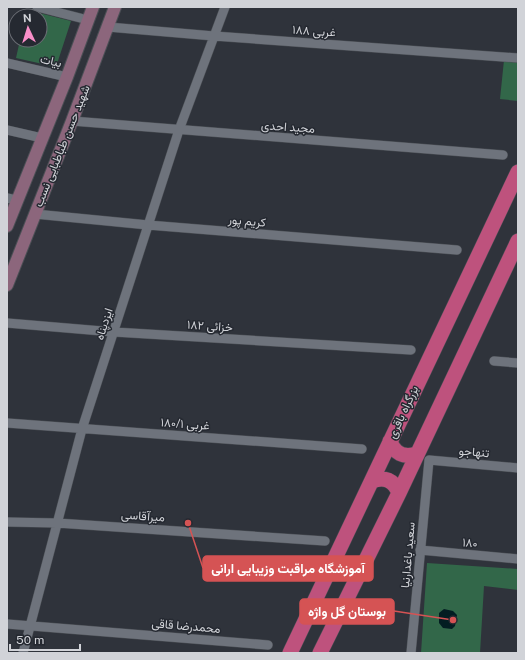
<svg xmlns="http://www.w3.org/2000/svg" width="525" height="660" viewBox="0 0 525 660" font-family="'Public Sans',Vazirmatn,sans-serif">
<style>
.green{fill:#326749}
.water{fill:#031d22}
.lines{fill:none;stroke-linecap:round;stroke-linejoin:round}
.minor-casing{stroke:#4b4f55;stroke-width:10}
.secondary-casing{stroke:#4b4f55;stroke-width:14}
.trunk-casing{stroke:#4b4f55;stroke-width:16}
.minor{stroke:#6e737c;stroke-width:9}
.secondary{stroke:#8c667c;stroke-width:12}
.trunk{stroke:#be527d;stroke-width:15}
.labels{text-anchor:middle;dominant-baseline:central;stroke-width:3;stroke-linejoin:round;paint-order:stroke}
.street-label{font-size:12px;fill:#d1d3d8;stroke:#252931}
.leader{fill:none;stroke:#d55354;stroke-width:1.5}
.callout-dot{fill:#d55354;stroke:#252931;stroke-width:1.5}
.callout{fill:#d55354;stroke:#d55354;stroke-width:1.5}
.callout-label{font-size:13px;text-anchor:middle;font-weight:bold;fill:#fff}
</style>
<rect width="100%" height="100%" fill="#2f333b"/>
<path class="green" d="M27,10L71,21L56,67L16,58L20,40H40V16H26Z
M504,60L518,62V101L500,99Z
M427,563L518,569V590L484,586L480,653H421Z"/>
<path class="water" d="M444,609L453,611L457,615L455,626L452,629L443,628L439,623V613Z"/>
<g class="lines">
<g class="minor-casing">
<path id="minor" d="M37,7L88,20
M108,27L214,36L518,58
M7,63L67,77
M72,121L503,155
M7,130L42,138
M7,198L17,200
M35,214L148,225L457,250
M7,323L114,332L411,350
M494,361L518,363
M7,423L362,449
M7,522L57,523L325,541
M420,550L518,559
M7,624L268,645
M23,653L82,429L179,130L225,7
M411,653L429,460L518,468"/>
</g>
<g class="secondary-casing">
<path id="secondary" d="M7,226L67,77L93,7
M7,285L72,121L115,7"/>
</g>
<g class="trunk-casing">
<path id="trunk" d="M390,441C394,453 404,458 416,454
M372,481C384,476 394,480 399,493
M290,653L518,172
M320,653L399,493L518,241"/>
</g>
<use href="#minor" class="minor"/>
<use href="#secondary" class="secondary"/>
<use href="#trunk" class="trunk"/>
</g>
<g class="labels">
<g class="street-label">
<text transform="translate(314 31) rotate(4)">۱۸۸ غربی</text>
<text transform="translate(51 61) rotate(13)">بیات</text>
<text transform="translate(288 127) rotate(4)">مجید احدی</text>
<text transform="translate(62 146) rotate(-68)">شهید حسن طباطبایی نسب</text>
<text transform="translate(247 221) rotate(5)">کریم پور</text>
<text transform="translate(104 324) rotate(-72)">ایزدپناه</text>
<text transform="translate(210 326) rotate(4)">۱۸۲ خزائی</text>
<text transform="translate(403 412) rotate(-65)">بزرگراه باقری</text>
<text transform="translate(185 424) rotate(4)">۱۸۰/۱ غربی</text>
<text transform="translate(474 452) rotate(5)">تنهاجو</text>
<text transform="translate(143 516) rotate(4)">میرآقاسی</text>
<text transform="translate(470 543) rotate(5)">۱۸۰</text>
<text transform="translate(408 555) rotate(-85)">سعید باغدارنیا</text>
<text transform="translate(186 626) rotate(5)">محمدرضا قاقی</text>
</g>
</g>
<path class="leader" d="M188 523L203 568M453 620L394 611"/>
<g class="callout-dot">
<circle cx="188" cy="523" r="4"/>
<circle cx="453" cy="620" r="4"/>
</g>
<g class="callout">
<rect x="203" y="556" width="170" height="25" rx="4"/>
<rect x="300" y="599" width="94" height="25" rx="4"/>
</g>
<g class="callout-label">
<text x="288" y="573">آموزشگاه مراقبت وزیبایی ارانی</text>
<text x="347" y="616">بوستان گل واژه</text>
</g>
<rect width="525" height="660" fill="none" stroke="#d1d3d8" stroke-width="16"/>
<g transform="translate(28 28) rotate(356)"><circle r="19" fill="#252931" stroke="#6a6d74"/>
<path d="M0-3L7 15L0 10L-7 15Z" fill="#f98fc9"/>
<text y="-6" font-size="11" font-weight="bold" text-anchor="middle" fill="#d1d3d8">N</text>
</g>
<path d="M10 644v6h70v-6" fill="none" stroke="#d1d3d8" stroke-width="2"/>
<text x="16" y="644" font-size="12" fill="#d1d3d8" stroke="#252931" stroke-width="3" paint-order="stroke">50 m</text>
</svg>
